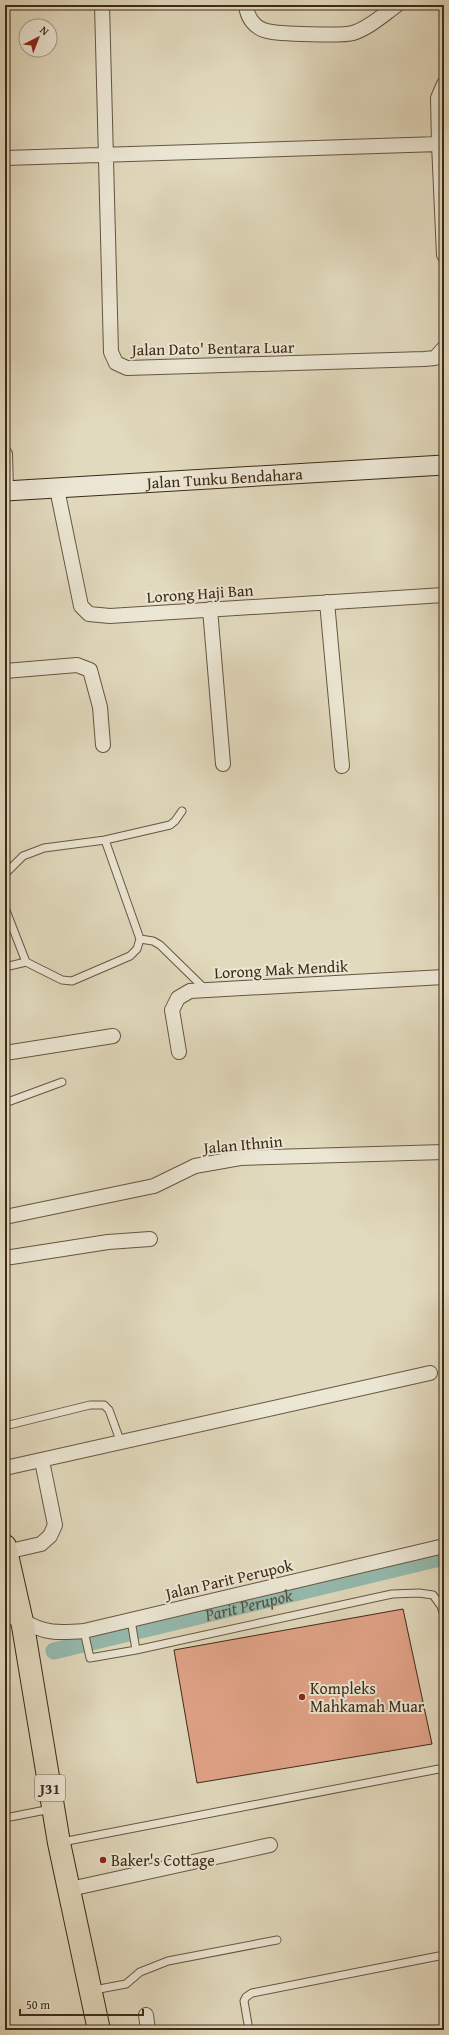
<svg xmlns="http://www.w3.org/2000/svg" width="449" height="2035" viewBox="0 0 449 2035" font-family="'Gentium Book Plus',serif">
<style>
.lines{fill:none;stroke-linecap:round;stroke-linejoin:round}
.canal{stroke:#95bbb0;stroke-width:17}
.building{fill:#e2a388;stroke:#3d2a17}
.lane-casing{stroke:#665641;stroke-width:9}
.street-casing{stroke:#665641;stroke-width:16}
.secondary-casing{stroke:#3d2a17;stroke-width:21}
.primary-casing{stroke:#3d2a17;stroke-width:24}
.lane{stroke:#ece7d5;stroke-width:7}
.street{stroke:#ece7d5;stroke-width:14}
.secondary{stroke:#ece7d5;stroke-width:19}
.primary{stroke:#e2dabe;stroke-width:22}
.poi-dot{fill:#8f2418;stroke:#ece7d5;stroke-width:1.5}
.labels{text-anchor:middle;dominant-baseline:central;stroke-width:4;stroke-linejoin:round;paint-order:stroke}
.shield{fill:#ece7d5;stroke:#726350;stroke-width:1}
.shield-label{font-size:15px;font-weight:bold;fill:#3d2a17}
.street-label{font-size:16px;fill:#3d2a17;stroke:#ece7d5}
.poi-label{font-size:16px;fill:#3d2a17;stroke:#ece7d5;text-anchor:start}
.water-label{font-size:17px;font-style:italic;fill:#534e3d;stroke:#ece7d5}
</style>
<rect width="100%" height="100%" fill="#e2dabe"/>
<filter id="stains"><feTurbulence type="fractalNoise" baseFrequency=".005" numOctaves="4"/><feColorMatrix values="0 0 0 0 .2 0 0 0 0 .09 0 0 0 0 .02 0 0 0 .5 -.17"/></filter>
<radialGradient id="worn" r=".72"><stop offset=".6" stop-color="#630" stop-opacity="0"/><stop offset="1" stop-color="#630" stop-opacity=".3"/></radialGradient>
<g class="lines">
<path class="canal" id="s1" d="M54,1651L444,1557"/>
</g>
<path class="building" d="M403,1609L432,1744L197,1783L174,1650Z"/>
<g class="lines">
<g class="lane-casing">
<path id="lane" d="M5,874L23,856L44,848L105,840L170,825L175,821L182,811
M5,908L26,962L62,980L72,981L130,956L137,949L140,939L105,840
M140,939L153,941L160,945L206,990
M5,967L26,962
M5,1103L62,1082
M5,1426L90,1405H104L109,1410L121,1443
M131,1620L136,1650
M84,1631L90,1658L136,1650L392,1594L419,1593L433,1595L441,1606L444,1615
M5,1818L51,1809
M62,1842L444,1768
M94,1990L126,1984L140,1972L168,1961L277,1940
M249,2030L244,2001L246,1997L252,1993L444,1955"/>
</g>
<g class="street-casing">
<path id="street" d="M102,5L111,352L116,363L127,368L424,359L435,358L444,348
M246,5C247,17 254,28 267,31C278,34 343,36 353,33C369,28 383,15 397,5
M444,84L438,98L439,144L444,255
M5,158L439,144
M5,454L6,491
M57,489L81,606L89,614L110,616L444,595
M327,602L342,766
M210,609L223,764
M5,671L77,665L90,670L100,707L103,745
M179,1052L172,1010L178,998L190,991L444,977
M5,1053L113,1036
M5,1217L154,1186L195,1166L240,1158L444,1152
M5,1258L108,1242L150,1239
M5,1468L430,1373
M6,1552L41,1544L50,1536L55,1525L42,1461
M5,1620L19,1606
M22,1620C44,1634 59,1633 84,1631L444,1546
M70,1889L270,1845
M146,2015L148,2030"/>
</g>
<g class="secondary-casing">
<g id="secondary">
<path id="s2" d="M5,491L444,465"/>
</g>
</g>
<g class="primary-casing">
<path id="primary" d="M5,1546L23,1626L59,1843L99,2030"/>
</g>
<use href="#lane" class="lane"/>
<use href="#street" class="street"/>
<use href="#secondary" class="secondary"/>
<use href="#primary" class="primary"/>
</g>
<g class="poi-dot">
<circle cx="302" cy="1697" r="4"/>
<circle cx="103" cy="1860" r="4"/>
</g>
<g class="labels">
<rect class="shield" x="35" y="1775" width="30" height="26" rx="3"/>
<g class="shield-label">
<text x="50" y="1788">J31</text>
</g>
<g class="street-label">
<text transform="translate(213 348) rotate(-1)">Jalan Dato' Bentara Luar</text>
<text stroke="none"><textPath href="#s2" startOffset="220">Jalan Tunku Bendahara</textPath></text>
<text transform="translate(200 593) rotate(-4)">Lorong Haji Ban</text>
<text transform="translate(281 969) rotate(-3)">Lorong Mak Mendik</text>
<text transform="translate(243 1144) rotate(-5)">Jalan Ithnin</text>
<text transform="translate(229 1579) rotate(-13)">Jalan Parit Perupok</text>
</g>
<g class="poi-label">
<text x="310" y="1688">Kompleks<tspan x="310" dy="18">Mahkamah Muar</tspan></text>
<text x="111" y="1860">Baker's Cottage</text>
</g>
<g class="water-label">
<text stroke="none"><textPath href="#s1" startOffset="200">Parit Perupok</textPath></text>
</g>
</g>
<rect width="449" height="2035" fill="none" stroke="#e2dabe" stroke-width="20"/>
<rect x="6" y="6" width="437" height="2023" fill="none" stroke="#3d2a17" stroke-width="2"/>
<rect x="10" y="10" width="429" height="2015" fill="none" stroke="#3d2a17"/>
<g transform="translate(38 38) rotate(42)"><circle r="19" fill="#ece7d5" stroke="#a69b89"/>
<path d="M0-3L7 15L0 10L-7 15Z" fill="#8f2418"/>
<text y="-6" font-size="11" font-weight="bold" text-anchor="middle" fill="#3d2a17">N</text>
</g>
<path d="M20 2009v6h123v-6" fill="none" stroke="#3d2a17" stroke-width="2"/>
<text x="26" y="2009" font-size="12" fill="#3d2a17" stroke="#ece7d5" stroke-width="3" paint-order="stroke">50 m</text>
<rect width="100%" height="100%" filter="url(#stains)"/>
<rect width="100%" height="100%" fill="url(#worn)"/>
</svg>
